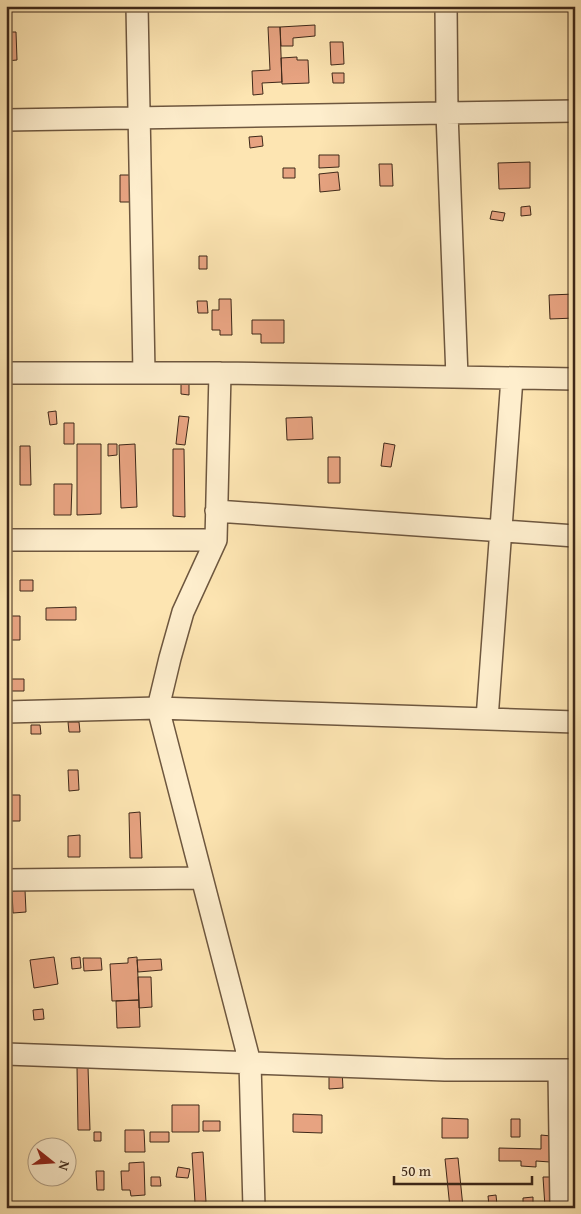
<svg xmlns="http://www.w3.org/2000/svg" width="581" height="1214" viewBox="0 0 581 1214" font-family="'Gentium Book Plus',serif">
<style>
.building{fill:#e7a381;stroke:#3e2819}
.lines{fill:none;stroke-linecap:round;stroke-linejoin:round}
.minor-casing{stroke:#6e573f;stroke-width:24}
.minor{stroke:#feeecd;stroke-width:21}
</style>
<rect width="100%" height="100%" fill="#fde5b2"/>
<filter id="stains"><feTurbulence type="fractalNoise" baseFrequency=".004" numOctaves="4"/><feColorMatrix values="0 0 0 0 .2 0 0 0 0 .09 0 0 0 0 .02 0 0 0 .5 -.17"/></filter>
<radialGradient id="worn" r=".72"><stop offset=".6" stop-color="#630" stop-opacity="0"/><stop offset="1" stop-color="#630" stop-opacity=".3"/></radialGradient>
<path class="building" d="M315,25V36L293,38V46H281L280,27Z
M268,27H280L282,82L262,83L263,94L253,95L252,71L270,70Z
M6,32H16L17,60L6,61Z
M330,42H343L344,64L331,65Z
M297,57V60H308L309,83L282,84L281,58Z
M332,73H344V83H333Z
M262,136L263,146L250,148L249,137Z
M319,155H339V167L319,168Z
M530,162V188L499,189L498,163Z
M379,164H392L393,186H380Z
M283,168H295V178H283Z
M338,172L340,190L320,192L319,174Z
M120,175H135L134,202H120Z
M530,206L531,215L521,216V207Z
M492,211L505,213L503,221L490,219Z
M199,256H207V269H199Z
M575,294V318L550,319L549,295Z
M219,299H231L232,335H220V330H212V310H219Z
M197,301H207L208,313H198Z
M252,320H284V343H261V334H252Z
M181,379L189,380V395L181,394Z
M56,411L57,424L50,425L48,412Z
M179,416L189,417L185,445L176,444Z
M312,417L313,439L287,440L286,418Z
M64,423H74V444H64Z
M384,443L395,445L391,467L381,466Z
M77,444H101V514L77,515Z
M108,444H117V455L108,456Z
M135,444L137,507L121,508L119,445Z
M20,446H30L31,485H20Z
M173,449H184L185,517L173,516Z
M328,457H340V483H328Z
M54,484H72L71,515H54Z
M20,580H33V591H20Z
M76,607V620H46V608Z
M11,616H20V640H11Z
M6,679H24V691H6Z
M68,722H79L80,732H69Z
M31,725H40L41,734H31Z
M68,770H78L79,790L69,791Z
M6,795H20V821H6Z
M140,812L142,858H130L129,813Z
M80,835V857H68V836Z
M25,890L26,912L13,913L12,891Z
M54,957L58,984L34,988L30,960Z
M80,957L81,968L72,969L71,958Z
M137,957L139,1000L112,1001L110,964L128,963V958Z
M83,958H101L102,970L84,971Z
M161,959L162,970L138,972L137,960Z
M138,977H151L152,1007L139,1008Z
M139,1000L140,1027L117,1028L116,1001Z
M43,1009L44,1019L34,1020L33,1010Z
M77,1067H88L90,1130H78Z
M329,1070H342L343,1088L329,1089Z
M172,1105H199V1132H172Z
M293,1114L322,1115V1133L293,1132Z
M442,1118L468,1119V1138H442Z
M511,1119H520V1137H511Z
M203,1121H220V1131H203Z
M125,1130H144L145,1152H125Z
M94,1132H101V1141H94Z
M150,1132H169V1142H150Z
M541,1135L551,1136L550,1162L536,1161V1167L521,1166V1161H499V1148L541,1149Z
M203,1152L206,1202L195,1203L192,1153Z
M458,1158L463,1207L450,1208L445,1159Z
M144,1162L145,1195L131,1196L130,1190H122L121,1171H129V1163Z
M178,1167L190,1169L188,1178L176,1177Z
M96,1171H104V1190H97Z
M151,1177H160L161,1186H151Z
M543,1177H553L555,1206L545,1207Z
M496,1195L497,1205L489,1206L488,1196Z
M533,1197V1208H523V1198Z"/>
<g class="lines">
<g class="minor-casing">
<path id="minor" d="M137,6L144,373
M446,6L447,113L457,377
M6,120L575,111
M6,373H220L575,379
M220,373L216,540L183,612L170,658L158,708L250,1063L254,1208
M216,511L575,536
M6,540H216
M6,712L158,708L575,722
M487,719L512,378
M6,880L202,878
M6,1054L445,1070H575
M559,1071L561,1208"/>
</g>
<use href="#minor" class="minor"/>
</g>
<rect width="581" height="1214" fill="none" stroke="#fde5b2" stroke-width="25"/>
<rect x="8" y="8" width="566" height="1199" fill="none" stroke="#3e2819" stroke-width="2.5"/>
<rect x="12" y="12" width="556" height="1189" fill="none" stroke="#3e2819"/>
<g transform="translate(52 1162) rotate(107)"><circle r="24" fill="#feeecd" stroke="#b19f85"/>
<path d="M0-4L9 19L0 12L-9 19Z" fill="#8f2418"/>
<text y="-8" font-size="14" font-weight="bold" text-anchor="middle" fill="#3e2819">N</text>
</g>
<path d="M394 1176v8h138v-8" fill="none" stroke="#3e2819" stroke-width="2.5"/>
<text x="401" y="1176" font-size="15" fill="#3e2819" stroke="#feeecd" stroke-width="4" paint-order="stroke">50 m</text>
<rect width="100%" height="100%" filter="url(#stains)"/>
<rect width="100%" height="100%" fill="url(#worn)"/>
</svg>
